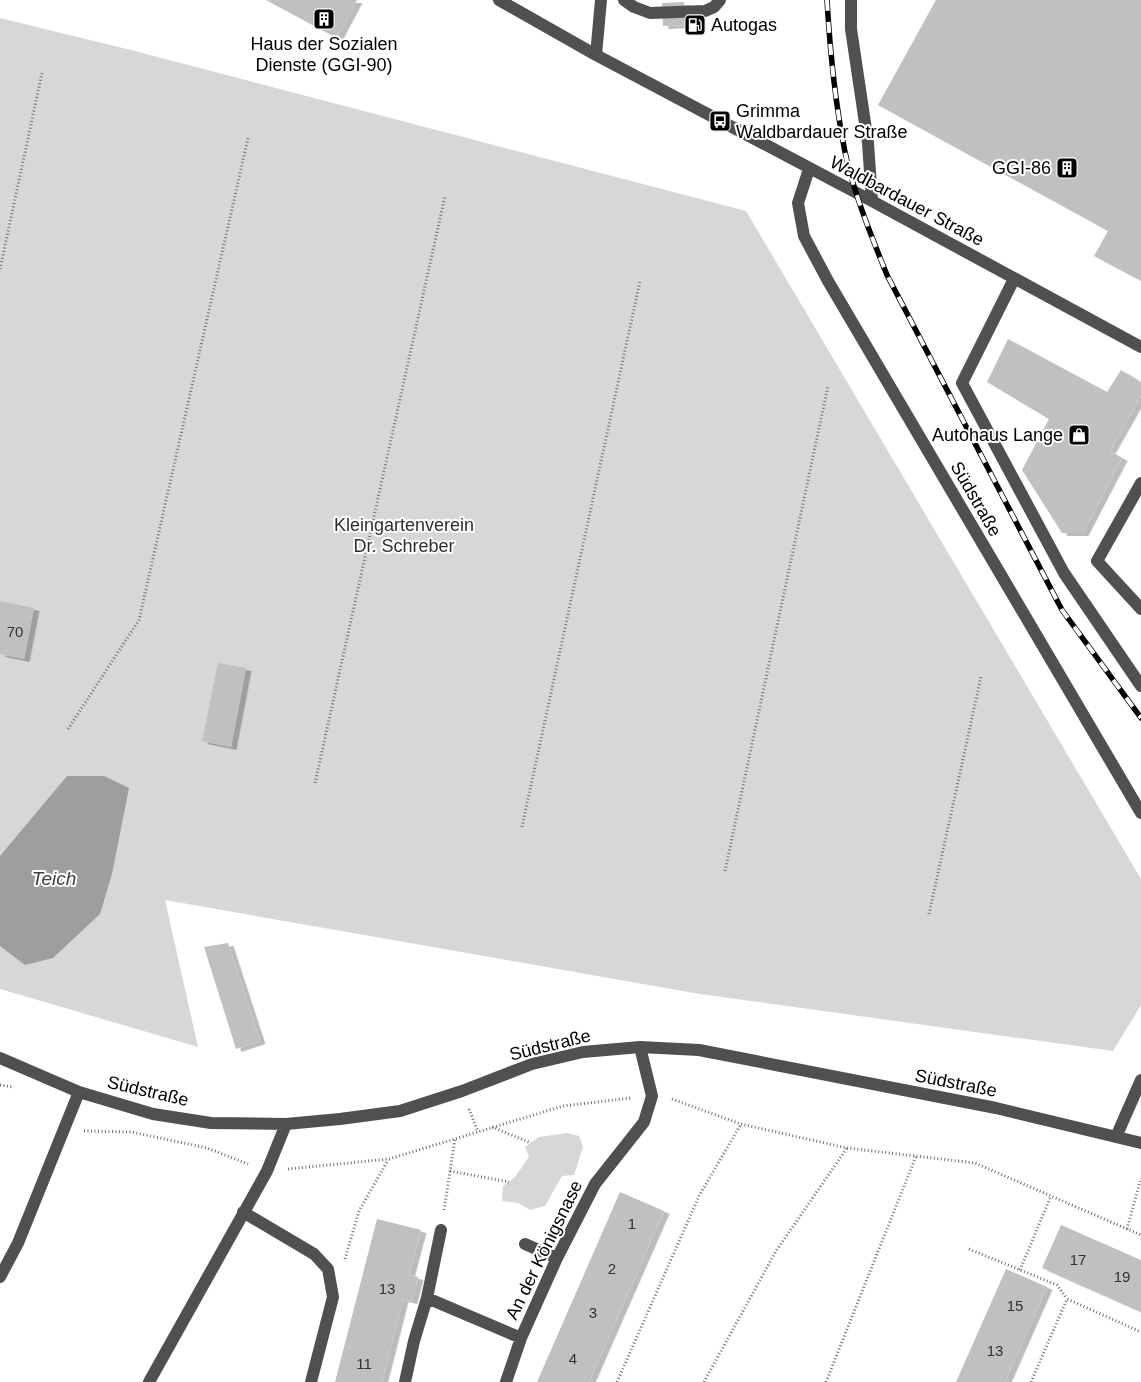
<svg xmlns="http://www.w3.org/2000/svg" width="1141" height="1382" viewBox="0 0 1141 1382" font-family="Arial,sans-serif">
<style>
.green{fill:#d7d7d7}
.water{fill:#9e9e9e}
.building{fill:#c0c0c0;filter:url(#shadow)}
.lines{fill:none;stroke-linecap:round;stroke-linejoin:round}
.path{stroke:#727272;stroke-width:3;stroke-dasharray:1 2.5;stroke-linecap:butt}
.minor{stroke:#505050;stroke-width:12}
.rail-casing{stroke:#000;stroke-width:5.5}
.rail{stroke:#fff;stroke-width:4;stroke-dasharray:11;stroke-linecap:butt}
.labels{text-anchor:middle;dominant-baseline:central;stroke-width:4;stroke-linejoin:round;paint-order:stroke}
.number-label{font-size:15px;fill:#303030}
.poi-label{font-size:18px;fill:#000;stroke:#fff;text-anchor:start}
.street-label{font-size:18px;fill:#000;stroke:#fff}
.park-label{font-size:18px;fill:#2e2e2e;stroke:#fff}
.water-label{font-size:19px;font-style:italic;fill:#3f3f3f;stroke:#fff}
</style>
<defs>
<filter id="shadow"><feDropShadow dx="5.5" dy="3" stdDeviation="0" flood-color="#0004"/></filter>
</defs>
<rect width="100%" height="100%" fill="#fff"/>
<path class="green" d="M0,18L135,51L746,211L1141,879V1005L1113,1051L700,994L165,900L198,1047L0,989Z
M567,1133L579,1136L583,1147L574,1175L562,1176L545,1206L530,1210L518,1203L502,1201L503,1186L515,1177L529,1157L525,1147L539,1137Z"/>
<path class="water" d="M67,776H104L129,788L112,874L100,914L53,958L25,965L0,946V856Z"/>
<path class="building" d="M266,0H357L337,38Z
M936,0H1141V281L1094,256L1108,231L878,105Z
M684,2V25L663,26L662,3Z
M1008,339L1107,392L1121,370L1141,382V396L1110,451L1122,458L1083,533H1062L1022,470L1049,419L987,382Z
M0,601L34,608L24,659L0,654Z
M218,663L246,668L231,747L202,741Z
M228,943L260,1041L236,1049L204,947Z
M620,1192L664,1211L589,1382H537Z
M377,1219L421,1230L409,1275L418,1277L412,1301L403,1299L382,1382H335Z
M1061,1225L1141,1260V1312L1042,1268Z
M1006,1269L1047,1287L1005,1382H956Z"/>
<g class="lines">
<path class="path" d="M0,269L42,73
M68,729L139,620L248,138
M315,783L445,196
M522,827L640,281
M725,871L828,386
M929,914L981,677
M0,1085L13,1087
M672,1099L741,1124L847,1148L975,1163L1141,1235
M469,1109L478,1132
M492,1127L531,1143
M84,1131L132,1132L207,1148L248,1164
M288,1169L389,1159L563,1106L631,1098
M450,1171L509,1182
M444,1210L455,1139
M1127,1229L1141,1178
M969,1249L1057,1285L1067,1299
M345,1259L359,1211L388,1160
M1020,1270L1051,1196
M617,1382L699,1196L741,1124
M704,1382L776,1251L847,1148
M826,1382L916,1156
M1031,1382L1067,1299L1141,1332"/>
<path class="minor" d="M499,0L596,55L872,201L1141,347
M624,0L634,7L650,13L705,11L714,7L720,0
M851,0V29L868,143L872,201
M596,55L601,0
M809,169L798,203L804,236L828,281L1141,813
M1014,279L962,383L1064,573L1141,686
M1141,483L1097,561L1141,609
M0,1058L79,1092L153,1114L211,1123L286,1124L340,1119L400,1111L462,1091L532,1064L583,1052L640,1047L699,1050L996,1108L1141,1143
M1116,1137L1141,1080
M243,1212L314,1254L328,1269L333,1297L311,1382
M525,1244L557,1258
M0,1277L18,1243L79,1092
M427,1298L521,1338
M149,1382L267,1171L286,1124
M405,1382L414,1341L427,1298L441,1230
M506,1382L521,1338L557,1258L595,1184L644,1122L652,1096L640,1047"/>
<g class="rail-casing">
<path id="rail" d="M827,0C830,51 835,102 845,152C854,194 871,235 887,275L1062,610L1141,718"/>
</g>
<use href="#rail" class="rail"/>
</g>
<defs>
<g id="building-square" transform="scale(1.125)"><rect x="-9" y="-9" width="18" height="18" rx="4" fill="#000" stroke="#fff"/><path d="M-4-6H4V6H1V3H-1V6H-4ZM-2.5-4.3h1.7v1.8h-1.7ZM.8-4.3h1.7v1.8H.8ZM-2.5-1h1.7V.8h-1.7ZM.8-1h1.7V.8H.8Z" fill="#fff"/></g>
<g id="fuel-square" transform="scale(1.125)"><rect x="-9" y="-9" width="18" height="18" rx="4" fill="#000" stroke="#fff"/><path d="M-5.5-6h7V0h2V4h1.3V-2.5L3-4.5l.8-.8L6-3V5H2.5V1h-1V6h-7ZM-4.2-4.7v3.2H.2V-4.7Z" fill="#fff"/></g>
<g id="bus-square" transform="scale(1.125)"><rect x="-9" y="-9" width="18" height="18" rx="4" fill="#000" stroke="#fff"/><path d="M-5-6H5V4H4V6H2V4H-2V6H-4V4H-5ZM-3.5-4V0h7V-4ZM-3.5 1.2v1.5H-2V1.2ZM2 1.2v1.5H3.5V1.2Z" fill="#fff"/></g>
<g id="shop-square" transform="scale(1.125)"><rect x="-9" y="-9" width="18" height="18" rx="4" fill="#000" stroke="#fff"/><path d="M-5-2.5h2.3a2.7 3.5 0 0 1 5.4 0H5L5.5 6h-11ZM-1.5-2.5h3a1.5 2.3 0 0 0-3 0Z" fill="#fff"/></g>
</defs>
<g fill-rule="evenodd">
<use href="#building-square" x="324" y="19"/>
<use href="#fuel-square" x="695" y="25"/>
<use href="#bus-square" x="720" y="121"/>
<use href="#building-square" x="1067" y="168"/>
<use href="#shop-square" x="1079" y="435"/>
</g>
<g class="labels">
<g class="number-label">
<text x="15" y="631">70</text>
<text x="632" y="1223">1</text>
<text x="1078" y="1259">17</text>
<text x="612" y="1268">2</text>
<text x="1122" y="1276">19</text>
<text x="387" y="1288">13</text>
<text x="1015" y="1305">15</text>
<text x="593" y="1312">3</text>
<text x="995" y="1350">13</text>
<text x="573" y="1358">4</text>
<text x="364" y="1363">11</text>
</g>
<g class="poi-label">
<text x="711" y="25">Autogas</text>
<text x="324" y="44" text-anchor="middle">Haus der Sozialen<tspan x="324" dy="21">Dienste (GGI-90)</tspan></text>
<text x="736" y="111">Grimma<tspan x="736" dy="21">Waldbardauer Straße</tspan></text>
<text x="1051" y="168" text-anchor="end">GGI-86</text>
<text x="1063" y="435" text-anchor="end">Autohaus Lange</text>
</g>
<g class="street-label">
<text transform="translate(907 201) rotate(28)">Waldbardauer Straße</text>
<text transform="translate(976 499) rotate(60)">Südstraße</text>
<text transform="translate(550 1045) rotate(-14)">Südstraße</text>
<text transform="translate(956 1083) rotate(11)">Südstraße</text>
<text transform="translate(148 1091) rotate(13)">Südstraße</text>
<text transform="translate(544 1250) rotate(-64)">An der Königsnase</text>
</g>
<g class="park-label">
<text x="404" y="525">Kleingartenverein<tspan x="404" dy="21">Dr. Schreber</tspan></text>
</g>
<g class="water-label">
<text x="54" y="878">Teich</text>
</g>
</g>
</svg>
